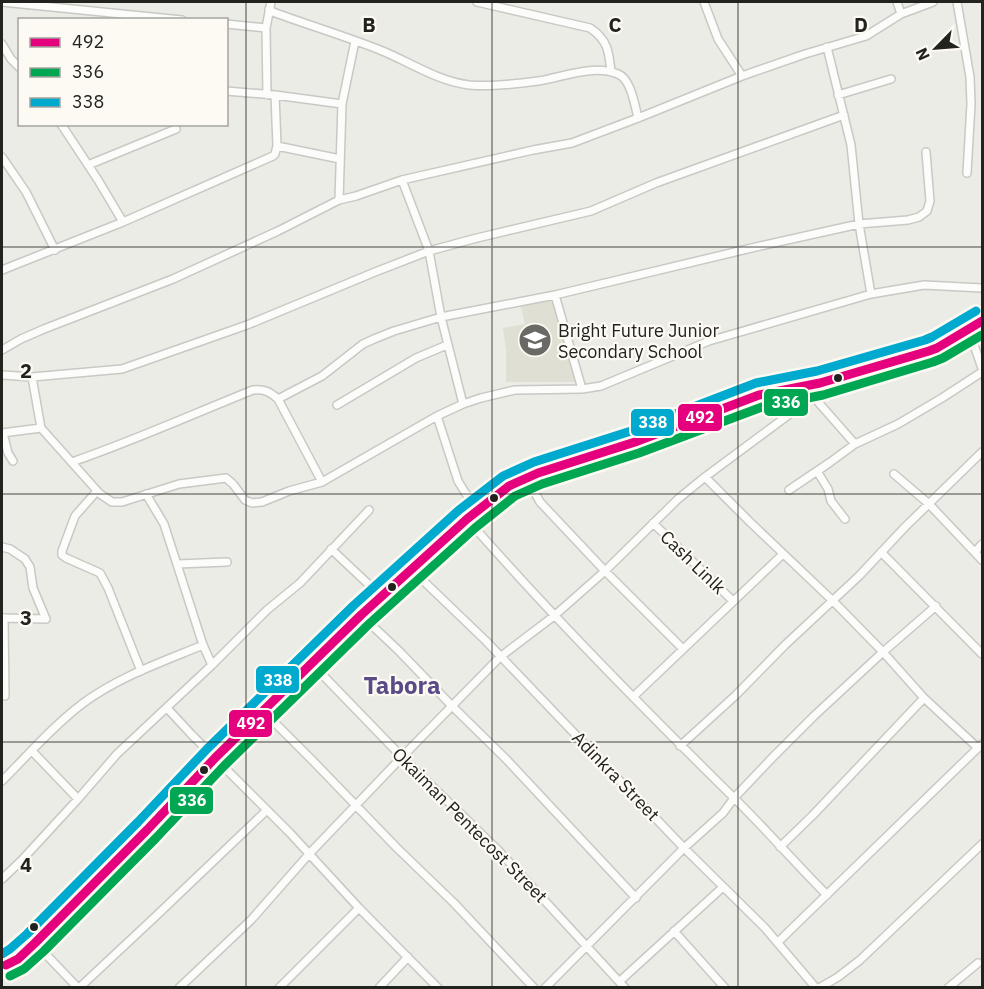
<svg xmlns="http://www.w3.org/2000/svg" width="984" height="989" viewBox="0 0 984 989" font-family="'IBM Plex Sans',sans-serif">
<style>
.built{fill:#e0dfd4}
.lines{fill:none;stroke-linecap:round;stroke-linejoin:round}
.minor-casing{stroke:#c8c8c4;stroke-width:10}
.minor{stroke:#fcfcfb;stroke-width:7}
.bus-1-casing{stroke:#fcfaf2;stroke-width:14}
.bus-2-casing{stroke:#fcfaf2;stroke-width:14}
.bus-3-casing{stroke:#fcfaf2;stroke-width:14}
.bus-1{stroke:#e5007d;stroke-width:9}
.bus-2{stroke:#00a651;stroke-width:9}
.bus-3{stroke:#00a9ce;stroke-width:9}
.grid{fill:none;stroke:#22221f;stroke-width:1.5;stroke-opacity:0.55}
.bus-dot{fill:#22221f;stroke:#fcfaf2;stroke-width:2}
.labels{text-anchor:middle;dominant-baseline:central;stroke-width:4.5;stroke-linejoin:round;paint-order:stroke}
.poi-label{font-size:18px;fill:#22221f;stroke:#fcfaf2;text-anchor:start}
.street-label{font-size:18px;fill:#22221f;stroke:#fcfaf2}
.district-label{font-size:24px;font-weight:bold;fill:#5a4a88;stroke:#fcfaf2}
.grid-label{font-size:20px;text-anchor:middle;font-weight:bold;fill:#22221f;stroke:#fcfaf2;stroke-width:4.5;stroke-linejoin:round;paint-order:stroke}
.line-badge{stroke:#fcfaf2;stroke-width:2}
.badge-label{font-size:16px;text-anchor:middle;font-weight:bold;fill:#fff}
</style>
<rect width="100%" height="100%" fill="#ecece7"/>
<path class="built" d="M555,297L578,382H506V351L503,328L525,324L520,304Z"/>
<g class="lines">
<g class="minor-casing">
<path id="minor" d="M2,2L182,20
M477,2L590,28C608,40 609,52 611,72
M704,2L718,39L742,76
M897,2L901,14
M957,2L970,77L971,104L967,173
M269,9L273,12C308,25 345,36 380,50C410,62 437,81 469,85C491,87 516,84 538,81C564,77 592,64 618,74C631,79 635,106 638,118
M226,24L266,28L267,95
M266,28L271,2
M2,44L11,59L20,68
M827,47L851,145L859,224L871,294L924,285L982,288
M226,91L275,95L342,104
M838,95L891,79
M61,124L98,180L123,222
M277,146L340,159
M2,157L26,192L55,250
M88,165L176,129
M402,180L429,251L441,317L555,295L760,246L859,224L908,220L919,217L927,211L930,201L926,152
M339,200L342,104L355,41
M2,270L123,222L273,156L275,154L277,146L275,95
M555,295L582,389
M968,328L982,368
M2,350L21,339L44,329L173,279L278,231L339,200L356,196L402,180L533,150L572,143L638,118L742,76L805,54L866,36L901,14L933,2
M2,375L32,377L122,369L247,325L375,272L429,251L473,239L591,211L656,183L844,115
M32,377L41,428L100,494L112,502H122L179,484L226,478L233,484L245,500L252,503L262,502L289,491L322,482L437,416L463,404L481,398L515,390L582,389L601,386L709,341L871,294
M811,394L855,444
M278,399L322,376L363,344L374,339L394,331L441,317L463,404
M337,405L416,358L447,345
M437,416L458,481L466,494L481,507
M2,433L41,428
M3,433L8,453L13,461
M72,462C133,441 193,414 253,390C265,389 270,392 278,399L322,482
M817,471L828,489L831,501L845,519
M894,474L929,504L982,560
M530,476L534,491L540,502L605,571L683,649
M705,477L751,523L833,601L883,652L924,698L978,748
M789,490L829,463L855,444L898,424L942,398L982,372
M97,491L75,516L62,551V555L66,558L100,573L108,588L141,671
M146,494L164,524L203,645L212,665
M467,519C551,615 641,706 732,796C765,828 795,863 827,895
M653,523L733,601
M2,547L10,549L25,559L30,567L33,588L46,619L2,618
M331,549L381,596
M881,552L982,654
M975,552L982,544
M178,564L227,562
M411,569L486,641L684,848L765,928L816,988
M361,615L399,651L452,706L506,759L636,898
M4,618L5,696
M312,664L402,757L498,850L625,988
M633,697L783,554
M167,708L191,734L290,833L359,908L438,988
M263,711L313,761L397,848L454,903L534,988
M680,746L736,695L785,645L859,576L905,527L982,452
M32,751L78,799
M2,781C28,755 53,726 82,704C118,677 162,662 203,645
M780,847L813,815L924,698
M2,879L21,861L78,799L117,754L212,665L267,610L300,583L369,510
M674,931L725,988
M778,942L982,744
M35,943L78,988
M2,970C6,965 9,964 14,961C22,956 28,949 35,943L147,830L215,758L361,615L467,519L509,486L538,473L635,442L759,395L820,383L929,351L937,348L982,321
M620,981L723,887
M79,988L156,916L267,810
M179,988L251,920L310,853L402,757L500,657L554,616L605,571L678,499L705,477L798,408L820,383
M279,988L359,908
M379,988L408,957
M545,988L684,848L723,813L734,798L773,757L814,716L883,652L936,606
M819,988L838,977L860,960L982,844
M948,988L978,963"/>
</g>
<use href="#minor" class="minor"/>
<g class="bus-1-casing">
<path id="bus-1" d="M6,965L18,959L35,943L147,830L215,758L361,615L467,519L509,486L538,473L635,442L759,395L820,383L929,351L937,348L982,321"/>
</g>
<g class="bus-2-casing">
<path id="bus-2" d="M10,976L24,969L44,951L156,838L224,766L369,624L475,528L515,496L542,484L639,453L762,407L823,395L933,362L943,358L982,335"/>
</g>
<g class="bus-3-casing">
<path id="bus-3" d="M2,954L10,949L27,934L138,822L207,749L353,606L459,510L503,476L534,462L631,431L756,383L817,371L925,340L932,337L976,311"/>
</g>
<use href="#bus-1" class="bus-1"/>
<use href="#bus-2" class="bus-2"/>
<use href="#bus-3" class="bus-3"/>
</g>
<path class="grid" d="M246,2V988M492,2V988M738,2V988M2,247H982M2,494H982M2,742H982"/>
<defs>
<g id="school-disc" transform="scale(1.725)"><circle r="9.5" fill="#696965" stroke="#fcfaf2"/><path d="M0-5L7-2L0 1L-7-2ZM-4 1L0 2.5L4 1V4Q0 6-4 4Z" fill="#fff"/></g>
</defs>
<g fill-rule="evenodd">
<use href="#school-disc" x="535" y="340"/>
</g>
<g class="bus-dot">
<circle cx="838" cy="378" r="5"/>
<circle cx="494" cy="498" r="5"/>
<circle cx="392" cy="587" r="5"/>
<circle cx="204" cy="770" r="5"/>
<circle cx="34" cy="927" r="5"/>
</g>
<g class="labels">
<g class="poi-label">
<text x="558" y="330">Bright Future Junior<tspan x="558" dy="21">Secondary School</tspan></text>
</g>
<g class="street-label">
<text transform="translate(693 562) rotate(44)">Cash Linlk</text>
<text transform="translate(616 776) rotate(46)">Adinkra Street</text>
<text transform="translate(470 825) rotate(45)">Okaiman Pentecost Street</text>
</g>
<g class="district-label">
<text x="402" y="685">Tabora</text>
</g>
</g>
<g class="grid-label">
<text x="369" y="32">B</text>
<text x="615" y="32">C</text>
<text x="861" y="32">D</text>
<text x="26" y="378">2</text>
<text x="26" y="625">3</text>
<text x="26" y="872">4</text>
</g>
<g class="line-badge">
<rect x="763" y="388" width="46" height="29" rx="6" fill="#00a651"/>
<rect x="677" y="403" width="46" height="29" rx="6" fill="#e5007d"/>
<rect x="630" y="408" width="45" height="29" rx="6" fill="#00a9ce"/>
<rect x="255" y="665" width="45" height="29" rx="6" fill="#00a9ce"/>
<rect x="228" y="709" width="45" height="29" rx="6" fill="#e5007d"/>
<rect x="169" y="786" width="45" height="29" rx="6" fill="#00a651"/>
</g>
<g class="badge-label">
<text x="786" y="408">336</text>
<text x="700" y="423">492</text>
<text x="653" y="428">338</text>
<text x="278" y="686">338</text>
<text x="251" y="729">492</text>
<text x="192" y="806">336</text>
</g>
<rect width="984" height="989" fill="none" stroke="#22221f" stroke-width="6"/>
<rect x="18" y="18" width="210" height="108" fill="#fcfaf2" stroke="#a5a49e" stroke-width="1.5"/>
<rect x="30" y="38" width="30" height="9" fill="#e5007d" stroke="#a5a49e" stroke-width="1.5"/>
<text x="72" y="48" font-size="18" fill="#22221f">492</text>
<rect x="30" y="68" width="30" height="9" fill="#00a651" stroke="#a5a49e" stroke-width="1.5"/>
<text x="72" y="78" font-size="18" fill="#22221f">336</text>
<rect x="30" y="98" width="30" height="9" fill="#00a9ce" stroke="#a5a49e" stroke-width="1.5"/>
<text x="72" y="108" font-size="18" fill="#22221f">338</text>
<g transform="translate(936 48) rotate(245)" stroke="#fcfaf2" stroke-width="4.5" paint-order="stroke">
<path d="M0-4.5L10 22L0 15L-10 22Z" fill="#22221f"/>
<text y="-9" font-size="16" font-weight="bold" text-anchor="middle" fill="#22221f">N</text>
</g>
</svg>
